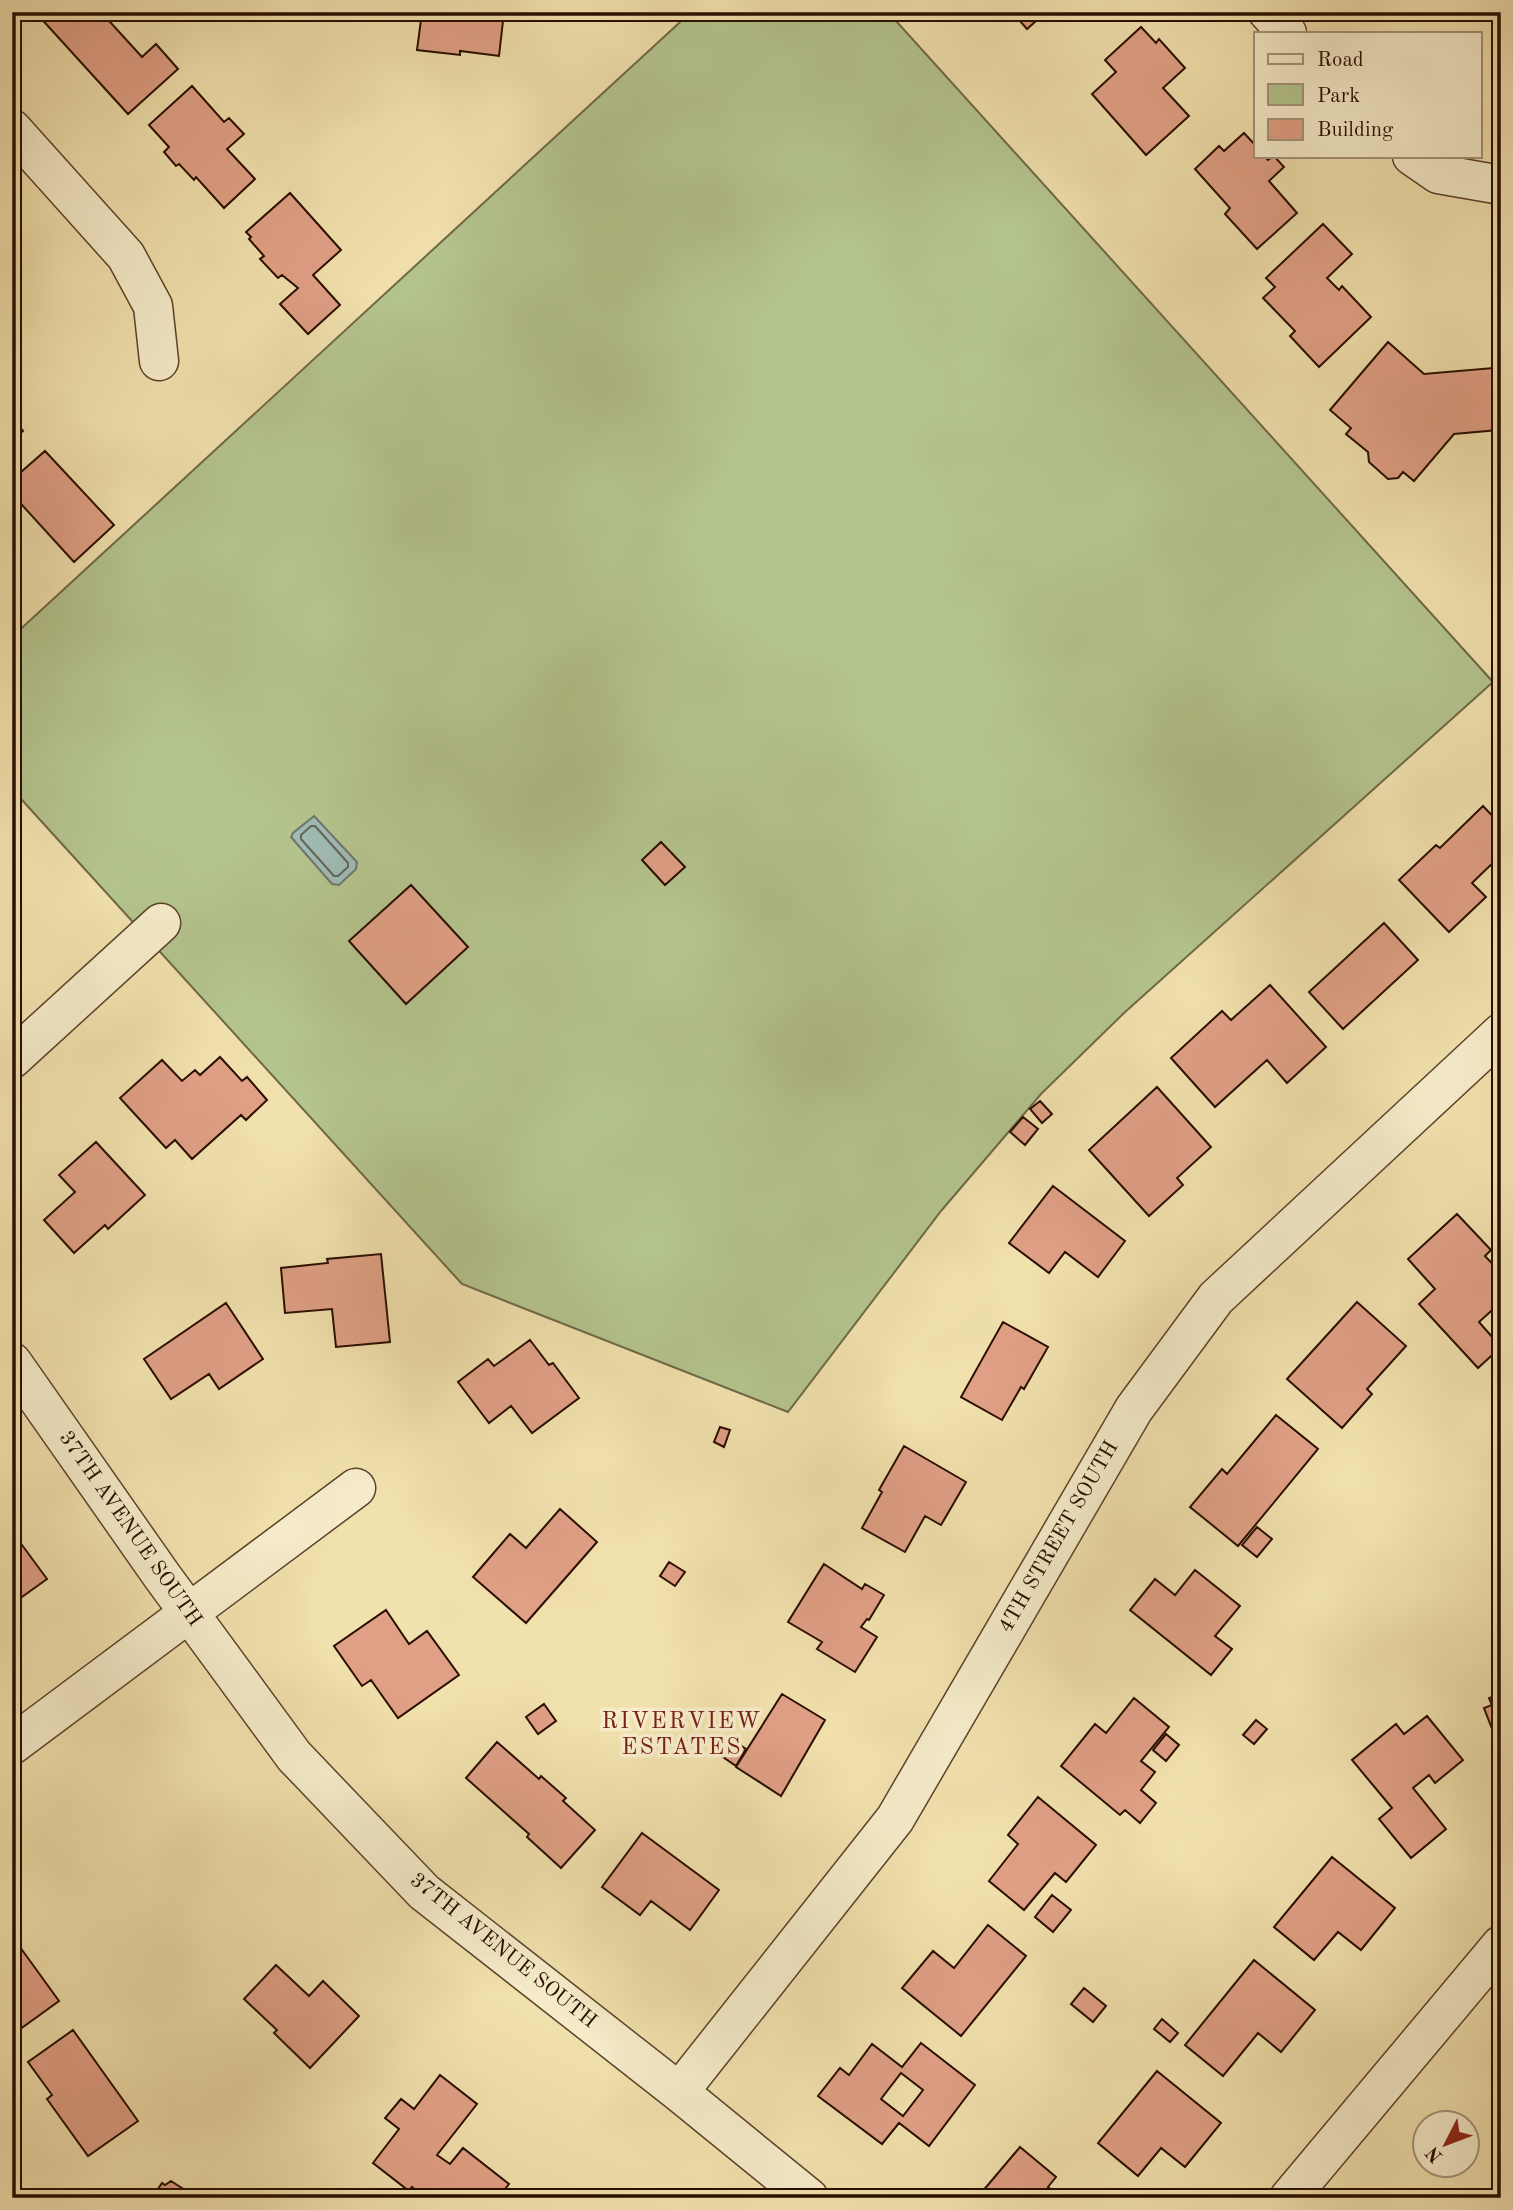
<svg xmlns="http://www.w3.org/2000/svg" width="1513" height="2210" viewBox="0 0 1513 2210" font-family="'Old Standard TT',serif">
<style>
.green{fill:#b4c48e;stroke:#6e6847;stroke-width:2}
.water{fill:#9fbbb5;stroke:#70756d;stroke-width:2}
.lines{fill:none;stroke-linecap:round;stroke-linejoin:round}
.shore{stroke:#64645a;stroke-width:2}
.building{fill:#e0a086;stroke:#290d00;stroke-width:2;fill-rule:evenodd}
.minor-casing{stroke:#5b422b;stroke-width:41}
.minor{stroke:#f6ecca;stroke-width:38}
.labels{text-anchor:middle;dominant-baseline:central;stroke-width:7;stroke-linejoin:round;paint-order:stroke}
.street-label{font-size:21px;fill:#290d00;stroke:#f6ecca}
.neighbourhood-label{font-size:23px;letter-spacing:2px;fill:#7a1f14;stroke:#f6ecca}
</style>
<rect width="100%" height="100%" fill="#f1e1ad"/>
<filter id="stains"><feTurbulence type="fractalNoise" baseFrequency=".00286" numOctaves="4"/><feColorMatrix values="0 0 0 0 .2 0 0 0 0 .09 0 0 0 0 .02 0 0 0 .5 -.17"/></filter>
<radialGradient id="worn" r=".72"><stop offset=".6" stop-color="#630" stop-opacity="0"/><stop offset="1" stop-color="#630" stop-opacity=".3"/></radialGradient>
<path class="green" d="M691,12H888L1493,682L1124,1013L1041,1094L941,1211L788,1412L462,1284L12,789V637Z"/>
<path class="water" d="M314,816L357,862L356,869L339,885L332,884L291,837L293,833Z"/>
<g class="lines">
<path class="shore" d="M311,826H315L348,863V867L338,876H334L301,839V835Z"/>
</g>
<path class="building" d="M38,12H101L142,57L156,44L178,69L128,114L37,14Z
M422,12H504L499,56L460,51V55L417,50Z
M1012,12H1046L1027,29Z
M1141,27L1156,43L1159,39L1185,68L1163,88L1189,116L1146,155L1092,94L1116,72L1105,60Z
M192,86L224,122L229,118L244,134L227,149L255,179L224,208L196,177L194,180L179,164L176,166L164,152L169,147L149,125Z
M1244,133L1256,146V156H1264L1268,160L1274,156L1284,167L1269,181L1297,213L1257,249L1225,214L1230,208L1195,169L1219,146L1224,151Z
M290,193L341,250L313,275L340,305L308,334L280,304L298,288L282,275L278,278L260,259L264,256L249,239L251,237L246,232Z
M1323,224L1352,254L1327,278L1339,290L1342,286L1371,317L1319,367L1290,336L1295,331L1263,298L1275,287L1266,278Z
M1388,342L1424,374L1493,368L1498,430L1454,434L1414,481L1403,472L1398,478L1388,479L1369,462L1368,452L1346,434L1351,428L1330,410Z
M12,418L23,431L12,441Z
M45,451L114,525L74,562L12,494V480Z
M1483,806L1501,825V855L1472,883L1486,897L1449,932L1399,880L1436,845L1440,848Z
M661,842L685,867L665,885L642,860Z
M411,885L468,947L406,1004L349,941Z
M1384,923L1418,960L1343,1029L1309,992Z
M1270,985L1326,1047L1287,1083L1267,1060L1215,1107L1171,1058L1222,1011L1231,1020Z
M220,1057L242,1081L247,1077L267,1100L246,1120L241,1115L192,1159L175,1140L166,1148L120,1098L162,1060L182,1081L195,1070L200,1075Z
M1157,1087L1211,1147L1177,1178L1183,1185L1149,1216L1089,1150Z
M1040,1101L1052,1114L1042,1123L1030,1109Z
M1023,1117L1038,1129L1025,1145L1010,1132Z
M96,1142L145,1195L108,1229L105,1225L74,1253L44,1220L75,1192L59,1175Z
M1053,1186L1125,1241L1098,1277L1065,1252L1049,1273L1009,1243Z
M1457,1214L1491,1250L1485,1256L1501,1273V1302L1479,1322L1501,1347L1478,1368L1419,1304L1435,1289L1408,1259Z
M381,1254L390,1342L336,1347L332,1309L285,1313L281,1268L328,1263L327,1259Z
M1357,1302L1406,1346L1367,1389L1372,1394L1342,1428L1287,1379Z
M226,1303L263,1359L219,1389L209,1374L171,1399L144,1359Z
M1003,1322L1048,1347L1024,1389L1021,1387L1002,1420L961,1397Z
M530,1340L549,1365L553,1363L579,1398L532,1433L511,1406L489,1423L458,1382L488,1359L494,1366Z
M1276,1415L1318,1449L1238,1546L1190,1507L1222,1469L1227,1474Z
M720,1427L730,1430L724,1447L714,1442Z
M904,1446L966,1482L941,1525L925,1516L905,1552L862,1528L882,1492L879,1490Z
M560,1509L597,1542L526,1623L473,1577L510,1534L526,1548Z
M1257,1527L1272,1539L1257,1557L1242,1545Z
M22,1545L47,1579L12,1604V1552Z
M669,1562L685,1572L675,1586L660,1576Z
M824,1564L862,1589L865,1584L884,1595L869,1620L867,1619L861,1627L877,1637L855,1672L817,1649L822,1642L788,1622Z
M1195,1570L1240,1606L1215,1636L1232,1649L1211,1675L1130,1610L1155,1579L1175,1595Z
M386,1610L409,1644L427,1631L459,1675L398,1718L371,1680L362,1686L334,1646Z
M782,1694L825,1720L781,1796L736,1767Z
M1501,1694V1752L1484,1708L1492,1705L1489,1698Z
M1134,1698L1169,1727L1141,1761L1155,1772L1141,1790L1156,1803L1140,1823L1125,1810L1120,1815L1061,1766L1095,1724L1106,1733Z
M544,1704L556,1721L538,1734L526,1717Z
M1427,1716L1463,1760L1435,1783L1429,1775L1413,1788L1446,1829L1411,1858L1379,1819L1392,1808L1352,1760L1396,1724L1404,1734Z
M1256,1720L1267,1729L1254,1744L1243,1735Z
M1166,1734L1179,1745L1166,1761L1153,1750Z
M730,1738L746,1749L736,1766L720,1755Z
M497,1742L539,1779L541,1776L566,1798L563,1801L595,1830L561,1868L527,1837L529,1834L466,1778Z
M1038,1797L1096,1845L1066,1882L1055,1873L1024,1910L989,1881L1018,1844L1008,1835Z
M642,1833L719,1890L690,1930L651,1901L640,1915L602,1887Z
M1332,1857L1395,1908L1361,1950L1338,1932L1314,1960L1274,1927Z
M1052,1895L1071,1910L1053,1932L1035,1917Z
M988,1925L1026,1956L961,2036L902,1988L933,1951L954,1968Z
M12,1936L59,2001L12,2035Z
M1254,1960L1315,2010L1281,2052L1258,2033L1223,2076L1185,2045Z
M276,1965L309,1996L323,1981L359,2016L310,2068L274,2033L277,2030L244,1999Z
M1084,1988L1106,2006L1093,2022L1071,2004Z
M1162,2019L1178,2033L1170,2042L1154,2029Z
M73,2030L138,2121L88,2156L47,2099L52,2095L28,2062Z
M921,2043L975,2085L929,2146L899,2123L882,2144L818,2096L840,2068L849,2075L872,2044L902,2067ZM901,2073L923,2090L903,2116L881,2099Z
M1157,2071L1221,2123L1185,2167L1161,2148L1138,2176L1098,2143Z
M440,2075L477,2104L437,2155L450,2164L463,2148L509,2184L498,2198H424L412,2187L409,2191L373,2163L399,2129L385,2118L401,2099L414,2109Z
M1020,2147L1056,2177L1048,2187L1061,2198H989L982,2192Z
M171,2181L185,2190V2198H152L162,2183L165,2185Z"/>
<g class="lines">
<g class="minor-casing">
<path id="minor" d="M1268,12L1287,33
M12,129L126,256L153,306L159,361
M1412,156L1438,174L1501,185
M12,1059L161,923
M12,1362L162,1576L294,1756L424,1892L679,2092L809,2198
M12,1745L356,1488
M679,2092L895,1819L1134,1409L1216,1298L1501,1033
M1289,2198L1501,1945"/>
</g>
<use href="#minor" class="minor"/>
</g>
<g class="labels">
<g class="street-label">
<text transform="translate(130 1529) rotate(55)">37TH AVENUE SOUTH</text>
<text transform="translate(1059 1537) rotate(-60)">4TH STREET SOUTH</text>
<text transform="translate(503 1951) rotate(39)">37TH AVENUE SOUTH</text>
</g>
<g class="neighbourhood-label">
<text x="682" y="1721">RIVERVIEW<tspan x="682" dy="26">ESTATES</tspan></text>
</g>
</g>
<rect width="1513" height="2210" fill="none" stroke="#f1e1ad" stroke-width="42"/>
<rect x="14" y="14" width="1485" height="2182" fill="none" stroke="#290d00" stroke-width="3.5"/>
<rect x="21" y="21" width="1471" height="2168" fill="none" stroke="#290d00" stroke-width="2"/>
<rect x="1254" y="32" width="228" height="126" fill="#f6ecca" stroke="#a49379" stroke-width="2"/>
<rect x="1268" y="54" width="35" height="10" fill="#f6ecca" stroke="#a49379" stroke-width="2"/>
<text x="1317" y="66" font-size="21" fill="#290d00">Road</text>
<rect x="1268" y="84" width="35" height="21" fill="#b4c48e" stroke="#a49379" stroke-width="2"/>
<text x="1317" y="102" font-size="21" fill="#290d00">Park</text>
<rect x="1268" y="119" width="35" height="21" fill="#e0a086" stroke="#a49379" stroke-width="2"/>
<text x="1317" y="136" font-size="21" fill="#290d00">Building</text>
<g transform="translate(1446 2144) rotate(228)"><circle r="33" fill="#f6ecca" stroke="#a49379" stroke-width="2"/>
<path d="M0-5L12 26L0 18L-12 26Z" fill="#8f2418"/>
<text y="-10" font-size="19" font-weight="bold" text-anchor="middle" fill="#290d00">N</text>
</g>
<rect width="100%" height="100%" filter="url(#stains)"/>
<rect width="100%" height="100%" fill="url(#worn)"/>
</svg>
